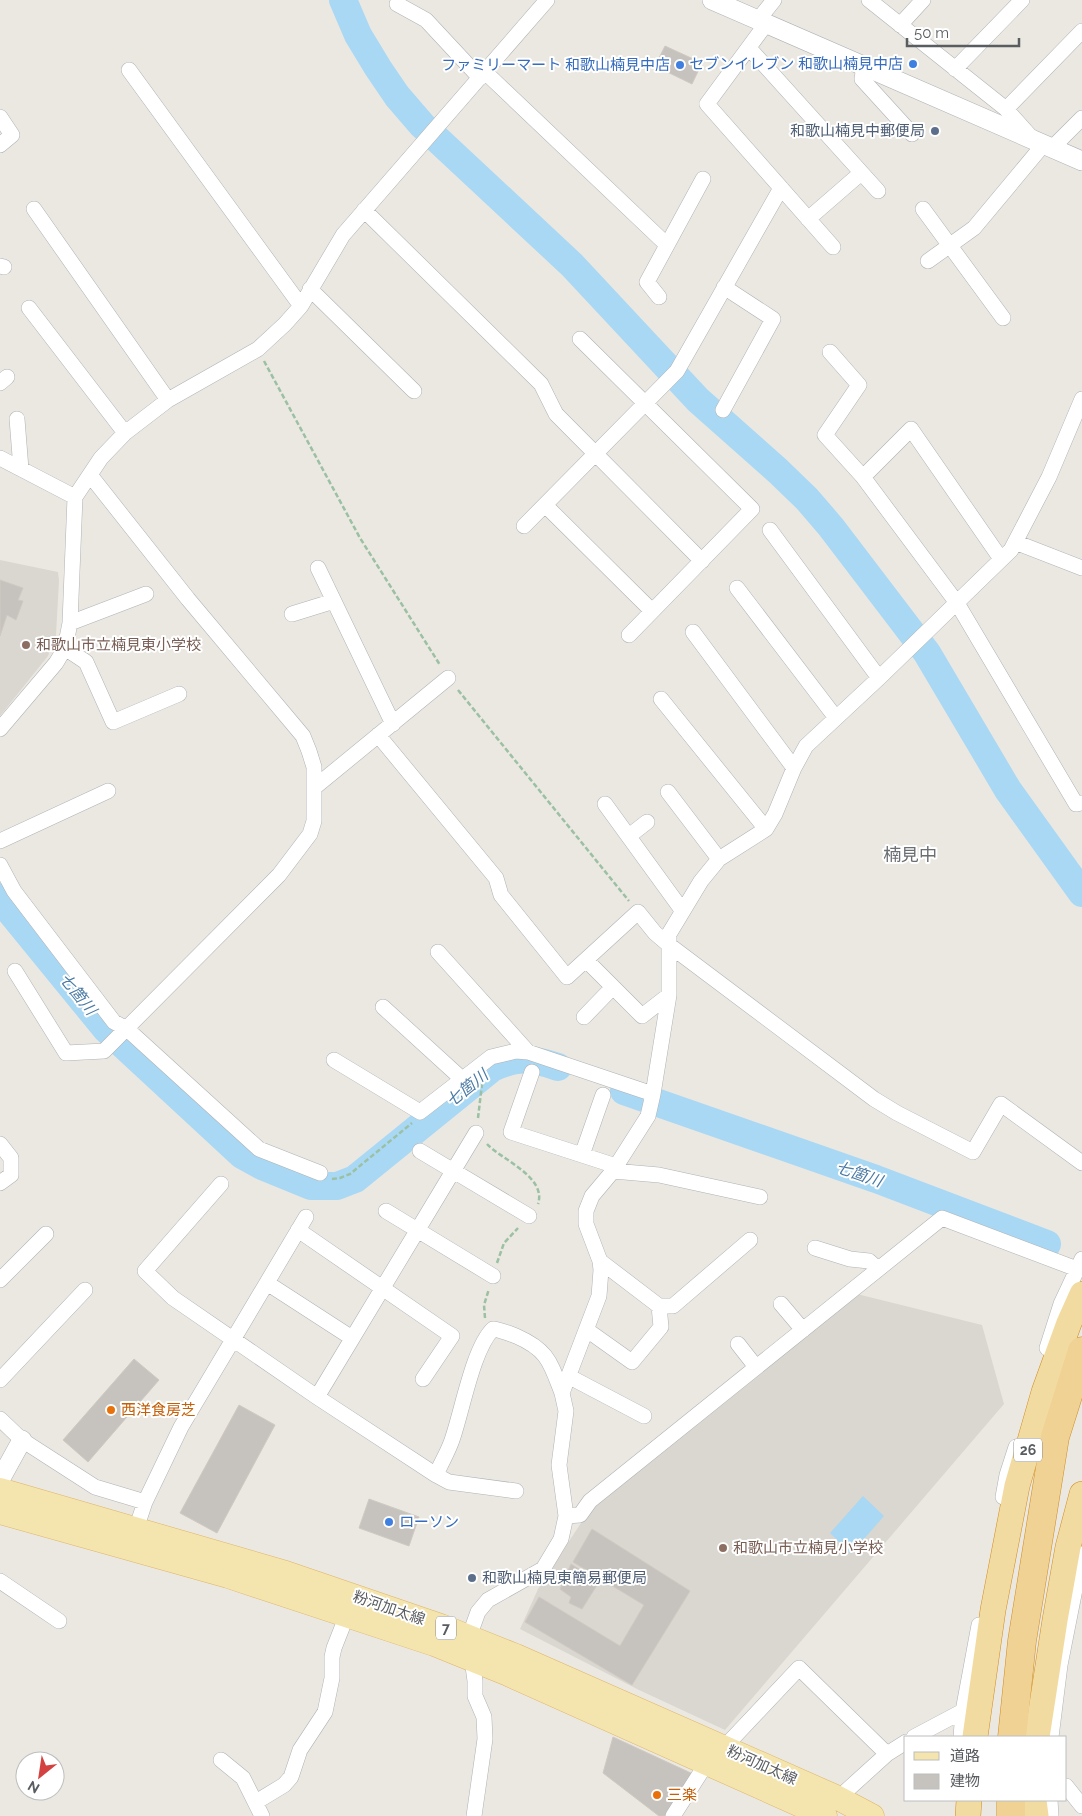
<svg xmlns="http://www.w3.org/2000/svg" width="1082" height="1816" viewBox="0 0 1082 1816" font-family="Raleway,'Noto Sans JP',sans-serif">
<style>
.education{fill:#dad7d0}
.water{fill:#a9d8f4}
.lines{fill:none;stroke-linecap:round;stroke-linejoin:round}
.river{stroke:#a9d8f4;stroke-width:28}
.building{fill:#c6c3be;stroke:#cfc9c1}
.minor-casing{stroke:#afb2b5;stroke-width:16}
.tertiary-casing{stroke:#afb2b5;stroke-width:20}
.primary-casing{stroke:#dfb567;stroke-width:25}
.trunk-casing{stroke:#d18c1c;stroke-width:26}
.motorway-casing{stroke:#d18c1c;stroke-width:29}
.path{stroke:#9bc0a3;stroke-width:2.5;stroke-dasharray:5 2.5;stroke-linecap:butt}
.minor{stroke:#fff;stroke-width:15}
.tertiary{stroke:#fff;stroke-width:19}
.primary{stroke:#f4e4ad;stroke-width:24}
.trunk{stroke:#f2dba0;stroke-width:25}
.motorway{stroke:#efd294;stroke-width:28}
.shop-dot{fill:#3f7fe0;stroke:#fff;stroke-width:2}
.service-dot{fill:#5c6f8a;stroke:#fff;stroke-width:2}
.education-dot{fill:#8d6e63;stroke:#fff;stroke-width:2}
.food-dot{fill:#e8710a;stroke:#fff;stroke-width:2}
.labels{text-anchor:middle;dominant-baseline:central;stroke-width:4;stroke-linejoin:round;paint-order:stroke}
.shield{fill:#fff;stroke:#8c8e90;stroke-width:1}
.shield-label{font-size:14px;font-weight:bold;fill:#5a5d60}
.shop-label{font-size:15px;fill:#366cbe;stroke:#fff;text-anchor:end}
.service-label{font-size:15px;fill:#4e5e75;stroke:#fff;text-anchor:end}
.education-label{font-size:15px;fill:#785e54;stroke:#fff;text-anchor:start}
.food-label{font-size:15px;fill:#c56008;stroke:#fff;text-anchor:start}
.street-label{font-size:15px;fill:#5a5d60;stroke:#fff}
.water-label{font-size:16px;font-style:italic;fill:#4a7aa3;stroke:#fff}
.quarter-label{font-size:18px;fill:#6b6f72;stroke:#fff}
</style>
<rect width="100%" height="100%" fill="#ebe8e2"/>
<path class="education" d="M0,560L58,572L59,581L56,635L48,656L0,716Z
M857,1294L982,1325L1004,1404L725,1730L639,1690L520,1629L538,1589L592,1506Z"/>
<path class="water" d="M863,1496L884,1516L851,1554L830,1533Z"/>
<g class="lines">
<path class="river" d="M343,0L358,35L378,68L397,96L422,125L572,265L698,400L778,471L807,499L831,527L927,653L1008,790L1082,893
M0,897L4,904L106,1029L242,1155L262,1166L311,1186H337L355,1179L492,1068C518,1056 532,1058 558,1067
M624,1091L876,1179L1047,1244"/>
</g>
<path class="building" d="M665,46L702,63L692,84L655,66Z
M0,580L23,588L18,600L23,601L16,620L7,615L0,636Z
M134,1359L159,1380L88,1462L63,1440Z
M239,1405L275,1425L217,1533L180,1513Z
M369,1499L419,1517L409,1546L359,1528Z
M592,1529L690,1591L632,1685L525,1622L539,1597L620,1646L644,1605L573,1562Z
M571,1564L599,1582L582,1609L569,1603L571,1597L560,1589Z
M613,1737L693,1774L670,1816H659L603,1773Z"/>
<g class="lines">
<g class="minor-casing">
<path id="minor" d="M869,0L1006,109L1031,137
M397,4L426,20L480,78
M758,20L774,0
M766,24L707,104L833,247
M900,25L923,0
M749,48L878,191
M864,66L862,79L912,134
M955,69L1022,0
M129,70L301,306
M485,72L667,245
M1006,109L1082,31
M0,117L12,135L0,145
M1052,148L1082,118
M34,209L168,400
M923,209L1003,318
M364,210L541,384L556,414L702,561
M808,219L861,173
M928,261L974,228L1044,144
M0,266L4,267
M310,289L414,391
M659,297L647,282L703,179
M29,308L125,433
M580,339L752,509L629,635
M830,352L859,385L825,435L863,477L957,603L1076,804L1082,803
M0,383L7,377
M723,410L773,319L724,287
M17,419L21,469
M0,458L75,497
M863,477L911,429L1001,559
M545,505L652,611
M524,526L677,371L781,188
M770,530L879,678
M1015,542L1082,568
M318,568L393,724
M737,588L836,718
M292,614L334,601
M70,623L146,594
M693,632L794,768
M65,648L86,662L113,722L179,694
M661,699L766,829
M0,729L56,663L65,648L70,623L75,497L101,458L125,433L168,400L258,349L285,324L301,306L343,235L547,0
M378,735L496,878L501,895L567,977L638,912L655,933L669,945L874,1099L897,1113L973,1152L1001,1104L1082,1163
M315,787L448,678
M668,792L719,859
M605,804L682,910
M629,836L647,822
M0,841L108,791
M0,865L14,891L114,1022L127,1029L259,1149L320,1173
M438,952L528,1052
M586,960L642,1016L669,995
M15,971L66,1053L104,1051L279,875L310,834L314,821V767L309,751L303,736L188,599L90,475
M383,1007L462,1079
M584,1017L613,987
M334,1060L420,1112L491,1057L516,1051L528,1052L653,1094
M532,1072L511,1132L616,1166
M0,1144L11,1158V1175L0,1183
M420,1151L529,1216
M582,1155L603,1095
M613,1171L659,1175L760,1197
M221,1184L145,1271L173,1298L317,1397L436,1475L449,1482L516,1491
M386,1211L493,1276
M298,1230L452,1336L423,1379
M815,1248L850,1259L869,1261L878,1269
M600,1261L659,1306H673L750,1240
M0,1280L46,1234
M267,1283L352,1338
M781,1304L803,1330
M587,1330L632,1362L661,1327L659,1306
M738,1344L756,1367
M1047,1348L1061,1304L1082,1259
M568,1376L644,1416
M0,1380L85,1290
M317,1397L476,1133
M0,1419L22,1440L95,1487L145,1502
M436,1475C441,1463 448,1452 452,1440C462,1412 473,1348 493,1329C501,1330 508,1333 516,1336C548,1350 550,1362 562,1393
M1003,1497L1007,1475L1016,1447
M566,1516L580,1515L590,1501L942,1218L1077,1269
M136,1529L145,1502L181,1427L306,1217
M0,1581L59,1621
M914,1737L963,1711
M961,1737L963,1711L979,1625
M1051,1737L1060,1665L1082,1554
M221,1760L243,1778L262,1816
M1066,1786L1082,1806
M1050,1800L1051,1816
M256,1802L284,1785L291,1777L300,1750L325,1712L332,1678V1657L334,1648L347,1615
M834,1802L887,1754
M474,1816L485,1739L484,1717L475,1696V1681L469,1637L478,1612L488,1600L543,1569L561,1539L566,1516L559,1465L566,1411L562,1393L599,1296L601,1270L600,1261L586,1224V1211L592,1196L613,1171L648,1116L653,1094L669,995V934L701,881L719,859L766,829L775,814L794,768L806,746L879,678L1011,550L1049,477L1082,399
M673,1816L701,1772L799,1668L887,1754L906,1742"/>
</g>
<g class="tertiary-casing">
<path id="tertiary" d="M712,0L1082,161
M0,1480L22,1440"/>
</g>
<g class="primary-casing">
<path id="primary" d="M0,1490L286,1573L441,1626L516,1656L838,1798L872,1816
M0,1512L228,1576L434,1644L508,1674L825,1816"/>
</g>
<g class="trunk-casing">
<path id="trunk" d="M975,1737L993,1610L1017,1486L1044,1392L1069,1323L1082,1294
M1037,1737L1055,1620L1068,1547L1082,1494
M1034,1800L1036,1816
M968,1816L969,1800"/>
</g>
<g class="motorway-casing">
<path id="motorway" d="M1012,1737L1022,1641L1055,1437L1082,1351
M1011,1816V1800"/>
</g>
<path class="path" d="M264,361L360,538L440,665
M458,690L629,901
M478,1118L482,1084
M487,1144C502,1160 547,1177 538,1204
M332,1179L340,1178L350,1174L412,1123
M497,1263L504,1243L518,1228
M485,1318L484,1305L489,1289"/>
<use href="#minor" class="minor"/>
<use href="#tertiary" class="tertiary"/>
<use href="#primary" class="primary"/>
<use href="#trunk" class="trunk"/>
<use href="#motorway" class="motorway"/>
</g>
<g class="shop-dot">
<circle cx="913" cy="64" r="5"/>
<circle cx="680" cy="65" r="5"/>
<circle cx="389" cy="1522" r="5"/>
</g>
<g class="service-dot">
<circle cx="935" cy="131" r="5"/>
<circle cx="472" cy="1578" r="5"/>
</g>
<g class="education-dot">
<circle cx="26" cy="645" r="5"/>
<circle cx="723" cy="1548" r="5"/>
</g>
<g class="food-dot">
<circle cx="111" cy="1410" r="5"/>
<circle cx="657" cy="1795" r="5"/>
</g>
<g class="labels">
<g class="shield">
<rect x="1014" y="1438.5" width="28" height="23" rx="4"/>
<rect x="436" y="1616.5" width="20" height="23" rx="4"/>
</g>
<g class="shield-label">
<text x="1028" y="1450">26</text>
<text x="446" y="1628">7</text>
</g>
<g class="shop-label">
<text x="903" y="64">セブンイレブン 和歌山楠見中店</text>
<text x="670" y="65">ファミリーマート 和歌山楠見中店</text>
<text x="399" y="1522" text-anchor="start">ローソン</text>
</g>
<g class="service-label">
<text x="925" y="131">和歌山楠見中郵便局</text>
<text x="482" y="1578" text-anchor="start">和歌山楠見東簡易郵便局</text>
</g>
<g class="education-label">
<text x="36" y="645">和歌山市立楠見東小学校</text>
<text x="733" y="1548">和歌山市立楠見小学校</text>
</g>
<g class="food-label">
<text x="121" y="1410">西洋食房芝</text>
<text x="667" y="1795">三楽</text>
</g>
<g class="street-label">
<text transform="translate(389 1608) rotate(19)">粉河加太線</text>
<text transform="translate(762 1765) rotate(24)">粉河加太線</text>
</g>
<g class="water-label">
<text transform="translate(78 994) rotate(51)">七箇川</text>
<text transform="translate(467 1088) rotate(-39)">七箇川</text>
<text transform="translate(859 1174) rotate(19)">七箇川</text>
</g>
<g class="quarter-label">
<text x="910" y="854">楠見中</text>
</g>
</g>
<rect x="904" y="1736" width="162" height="65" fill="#ffffff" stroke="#bdbebf"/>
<rect x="914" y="1752" width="25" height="8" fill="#f4e4ad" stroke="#bdbebf"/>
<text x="950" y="1761" font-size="15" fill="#5a5d60">道路</text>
<rect x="914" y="1774" width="25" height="15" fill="#c6c3be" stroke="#bdbebf"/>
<text x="950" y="1786" font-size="15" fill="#5a5d60">建物</text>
<g transform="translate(40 1776) rotate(210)"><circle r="24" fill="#ffffff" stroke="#bdbebf"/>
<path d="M0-4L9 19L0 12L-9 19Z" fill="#d34240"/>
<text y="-8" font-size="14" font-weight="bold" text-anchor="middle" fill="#5a5d60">N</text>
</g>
<path d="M907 38v8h112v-8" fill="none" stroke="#5a5d60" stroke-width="2.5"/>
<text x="914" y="38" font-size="15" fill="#5a5d60" stroke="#ffffff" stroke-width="4" paint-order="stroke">50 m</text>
</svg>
